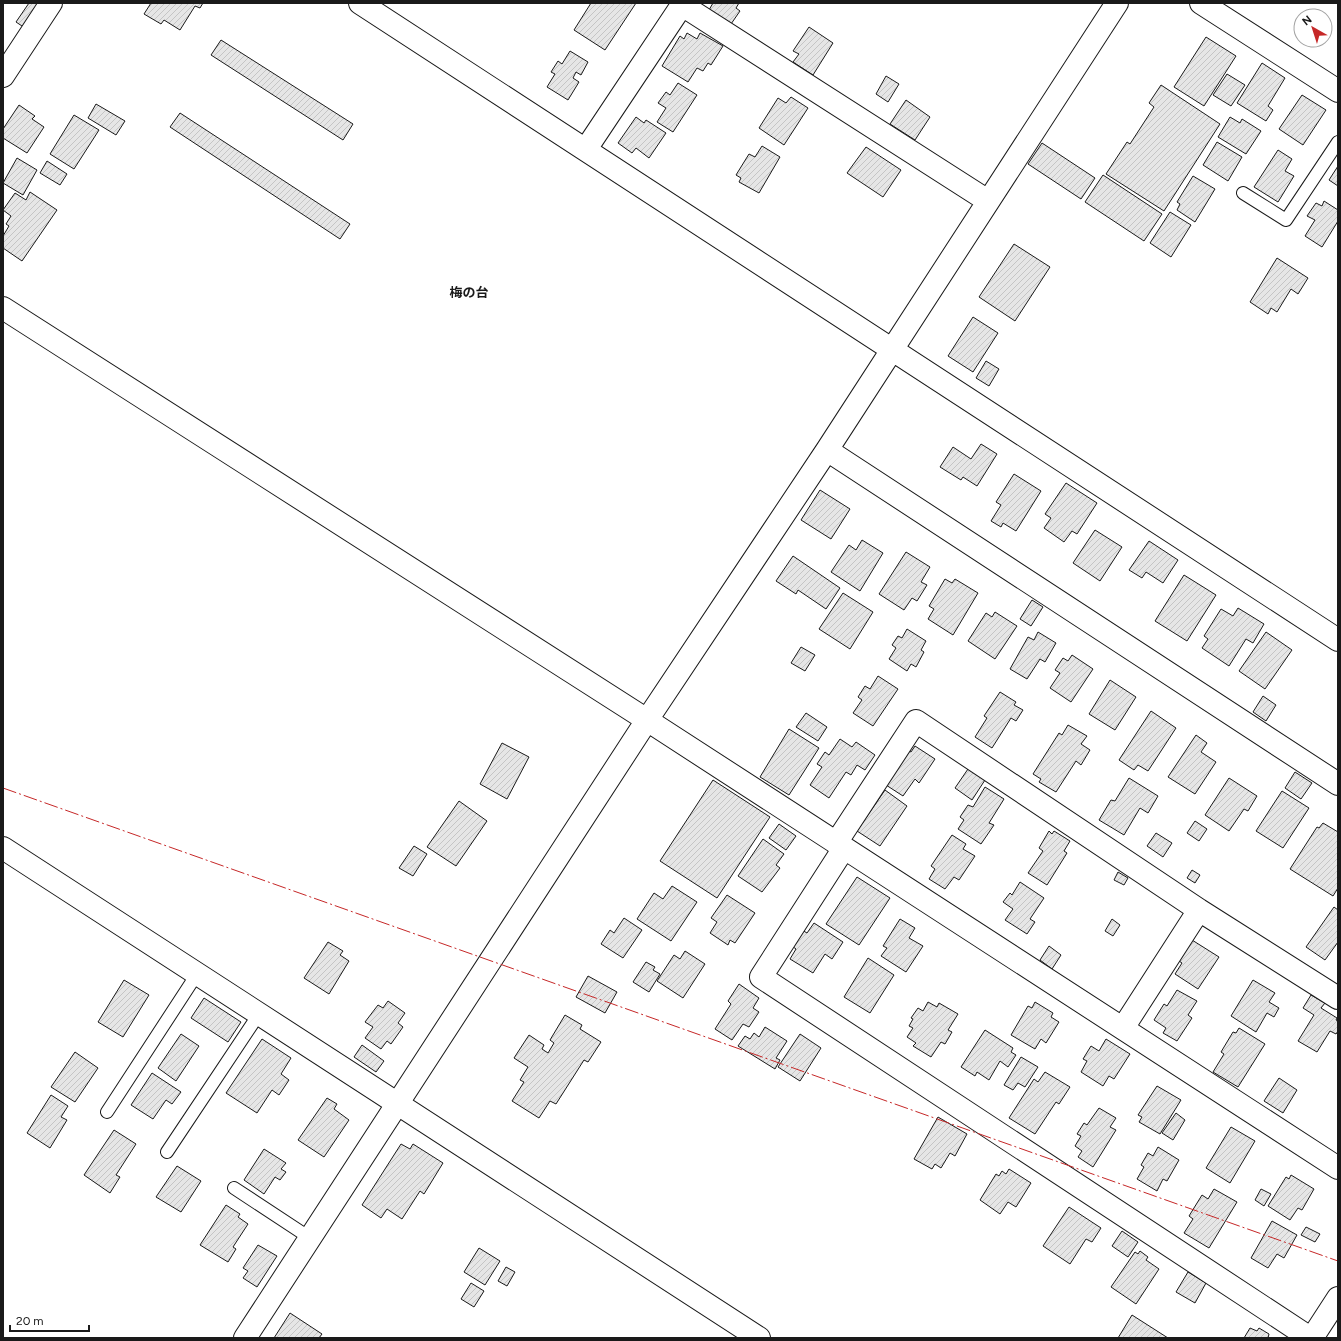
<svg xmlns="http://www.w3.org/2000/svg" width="1341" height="1341" viewBox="0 0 1341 1341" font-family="Figtree,'Noto Sans JP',sans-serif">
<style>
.building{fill:url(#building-hatch);stroke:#1a1a1a}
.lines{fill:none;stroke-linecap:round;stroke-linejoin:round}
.service-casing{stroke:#1a1a1a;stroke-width:14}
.minor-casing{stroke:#1a1a1a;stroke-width:24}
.tertiary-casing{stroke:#1a1a1a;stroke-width:24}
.service{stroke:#fff;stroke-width:12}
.minor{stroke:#fff;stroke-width:22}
.tertiary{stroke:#fff;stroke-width:22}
.power{stroke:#c62828;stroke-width:1;stroke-dasharray:14 3 2 3;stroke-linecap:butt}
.labels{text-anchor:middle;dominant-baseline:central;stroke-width:3;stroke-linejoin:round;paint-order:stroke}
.neighbourhood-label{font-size:13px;font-weight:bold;fill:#1a1a1a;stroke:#fff}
</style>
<defs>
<pattern id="building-hatch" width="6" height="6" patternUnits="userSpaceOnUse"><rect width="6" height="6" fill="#e6e6e6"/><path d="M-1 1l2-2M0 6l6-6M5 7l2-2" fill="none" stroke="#c5c5c5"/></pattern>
</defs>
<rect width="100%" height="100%" fill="#fff"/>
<path class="building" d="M29,3H40L25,28L16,22Z
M151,3H203L200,8L195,6L180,30L164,20L161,24L144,14Z
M591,3H636L605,50L574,30Z
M713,3H739L736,8L740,11L731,24L709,10Z
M809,27L833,43L813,75L793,62L799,54L793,51Z
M687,33L697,39L700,33L723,46L711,65L708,63L703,71L697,68L688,82L662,66L680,36L684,39Z
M1206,37L1236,56L1204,106L1174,87Z
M221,40L353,124L343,140L211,55Z
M570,51L588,62L581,75L576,72L573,78L579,82L568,100L547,87L555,74L551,72L558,61L562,64Z
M1262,63L1285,78L1268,106L1273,110L1266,121L1237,103Z
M1227,74L1245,85L1231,106L1213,95Z
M886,76L899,84L888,102L876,94Z
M678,83L697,95L673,132L657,122L666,108L658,103L666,92L670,95Z
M1161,85L1220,124L1164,211L1106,174L1127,142L1130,144L1154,107L1149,103Z
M1302,95L1326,110L1303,145L1279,129Z
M791,97L808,108L784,145L759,128L778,98L786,103Z
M906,100L930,117L915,140L890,124Z
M96,104L125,121L116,135L88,118Z
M19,105L35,116L32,119L44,127L27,153L3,138V129Z
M180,113L350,224L340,239L170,127Z
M74,115L99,130L74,169L50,154Z
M636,117L644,123L646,120L666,133L649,158L636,148L632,153L618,143Z
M1230,117L1240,123L1242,119L1261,131L1246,154L1218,137Z
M1217,142L1242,157L1228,181L1203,165Z
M1042,143L1095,178L1081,199L1028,164Z
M762,146L780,157L759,193L739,182L741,178L736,175L749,154L755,157Z
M866,147L901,170L883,197L847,173Z
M1278,150L1292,159L1285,171L1294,176L1278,202L1254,187Z
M17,158L37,170L23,195L3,183Z
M47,161L67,174L60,185L40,173Z
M1338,166V186L1329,180Z
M1103,175L1162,214L1144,241L1085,202Z
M1193,176L1215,189L1195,222L1177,210L1180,204L1177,202Z
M30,192L57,210L22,261L3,248V236L9,226L6,224L11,216L3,210L15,193L26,200Z
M1324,201L1338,210V221L1322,247L1305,236L1315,220L1307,216L1316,203L1322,206Z
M1170,212L1191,225L1171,257L1150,243Z
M1014,244L1050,267L1015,321L979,297Z
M1277,258L1308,278L1298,294L1291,289L1277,312L1271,308L1268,314L1250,302Z
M973,317L998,333L973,372L948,356Z
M986,361L999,369L989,386L976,378Z
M981,444L997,454L977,486L963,477L961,480L940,467L953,447L971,459Z
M1014,474L1041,491L1016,531L1003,523L1001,527L991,521L1001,505L996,502Z
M1066,483L1097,503L1077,534L1072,531L1064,542L1044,528L1051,518L1045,514Z
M820,490L850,509L831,539L801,520Z
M1095,530L1122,547L1100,581L1073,563Z
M862,540L883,553L860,591L831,572L849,545L856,550Z
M1149,541L1178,560L1163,583L1146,572L1142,578L1129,570Z
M906,552L930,567L921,582L927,585L917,601L912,598L904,610L879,594Z
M793,556L840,588L826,609L798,590L796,594L776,581Z
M1184,575L1216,595L1187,641L1155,621Z
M945,579L952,583L955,579L978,593L953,635L928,619L934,609L929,606Z
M843,593L873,612L850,649L819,629Z
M1032,600L1043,607L1031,626L1020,619Z
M1238,608L1264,624L1253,643L1246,639L1229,666L1202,648L1208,639L1204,636L1221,609L1233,616Z
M995,612L1017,626L995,659L968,641L986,613L992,617Z
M907,629L926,641L921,650L924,652L916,667L911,664L907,671L889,659L896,648L892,645L898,636L902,638Z
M1038,632L1056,643L1045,662L1040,659L1027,679L1010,669L1028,637L1034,640Z
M1266,632L1292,650L1265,689L1239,671Z
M801,647L815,655L805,671L791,663Z
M1072,655L1093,669L1071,702L1050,688L1060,673L1055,670L1063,658L1068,661Z
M878,676L898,689L873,726L853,713L862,700L858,697L865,686L870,689Z
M1110,680L1136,697L1115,730L1089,714Z
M1000,692L1016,702L1014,705L1023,710L1016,721L1011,718L992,748L975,737L987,718L984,716Z
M1263,696L1276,705L1266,721L1253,712Z
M1151,711L1176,728L1148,771L1138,765L1134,770L1119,760Z
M806,713L827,727L818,741L796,727Z
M1068,725L1087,736L1081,744L1090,750L1081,765L1076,761L1056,792L1039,782L1041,779L1033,774L1059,733L1062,735Z
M789,729L819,748L789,795L760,777Z
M1196,735L1207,743L1201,752L1216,762L1195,794L1168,777Z
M840,739L852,747L856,742L875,755L865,770L857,765L851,775L846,772L829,798L810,785L822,767L817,764L825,752L829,755Z
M502,743L529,757L507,799L480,784Z
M915,746L935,759L919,783L915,779L903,796L886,785L905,749L911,752Z
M968,769L985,780L972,800L955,788Z
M1295,772L1312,783L1301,799L1285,788Z
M1129,778L1158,796L1148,813L1140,808L1124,835L1099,820L1111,800L1115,801Z
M1229,778L1257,796L1248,811L1244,809L1229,831L1205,815Z
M713,780L770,817L717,898L660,861Z
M985,787L1004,799L989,823L994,825L981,844L958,829L964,820L960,817L968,805L973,807Z
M885,790L907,806L880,846L857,831Z
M1282,791L1309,808L1283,848L1256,831Z
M459,801L487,821L456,866L427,847Z
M1195,821L1207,829L1199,841L1187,833Z
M1323,823L1338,832V888L1333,896L1290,869L1317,827L1319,828Z
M779,824L796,836L786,850L769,838Z
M1049,831L1052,834L1054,831L1070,841L1064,851L1067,853L1047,885L1028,873L1043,851L1039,848Z
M1156,833L1172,843L1163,857L1147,846Z
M952,835L966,844L963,849L975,856L959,880L954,877L945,889L929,879L935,869L931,866Z
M763,839L784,854L776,865L780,868L762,892L738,876Z
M414,846L427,854L413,876L399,868Z
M1192,870L1200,875L1195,883L1187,878Z
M1118,872L1128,878L1124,885L1114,880Z
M857,877L890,898L859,945L826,924Z
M1020,882L1044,898L1030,919L1035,922L1027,934L1005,920L1013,909L1003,902L1010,893L1012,895Z
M672,886L697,902L671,941L637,919L654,893L663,899Z
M727,895L755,913L735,943L730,940L728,945L710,933L717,922L711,918Z
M1334,907L1338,910V942L1325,960L1306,947Z
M624,918L642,930L623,958L601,944L610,930L614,933Z
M900,919L915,928L909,938L923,946L906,972L881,956L887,948L883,946Z
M1112,919L1120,925L1113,936L1105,931Z
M814,923L843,942L832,959L825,954L813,973L790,959L796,949L792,946L802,930L807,933Z
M1192,940L1219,957L1198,989L1175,974L1182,963L1179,961Z
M328,942L343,951L340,955L349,961L329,994L304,978Z
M1049,946L1061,955L1052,969L1040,960Z
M685,951L705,964L683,998L657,981L674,955L680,959Z
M868,958L894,975L870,1013L844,997Z
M646,962L655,967L653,970L660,974L649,992L633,982Z
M588,976L617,992L605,1013L576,997Z
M124,980L149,995L123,1037L98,1022Z
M1253,980L1275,993L1269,1002L1279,1008L1274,1017L1267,1013L1256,1032L1231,1016Z
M739,984L759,998L753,1008L759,1012L749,1027L743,1024L732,1040L715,1029L731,1004L728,1001Z
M1177,990L1197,1001L1188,1015L1192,1018L1177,1041L1163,1033L1166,1028L1154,1020L1164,1004L1167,1006Z
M1311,995L1325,1003L1321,1008L1337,1018L1336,1020L1338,1021V1031L1336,1034L1330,1031L1317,1052L1298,1041L1314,1015L1303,1008Z
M204,998L241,1022L228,1042L191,1018Z
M388,1001L405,1013L398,1023L403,1027L391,1044L387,1041L381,1049L365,1038L373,1027L365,1022L378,1005L383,1008Z
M928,1002L937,1007L939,1003L958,1014L948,1030L952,1032L945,1044L941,1042L931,1057L913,1046L916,1043L907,1037L913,1028L909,1026L913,1019L911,1018L918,1008L923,1011Z
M1035,1002L1053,1013L1051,1017L1059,1022L1046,1043L1041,1039L1035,1049L1011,1035L1028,1006L1032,1008Z
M565,1015L582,1025L580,1029L601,1042L588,1062L584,1060L556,1104L550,1101L539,1118L512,1101L524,1082L520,1080L528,1067L514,1058L529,1035L544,1045L542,1049L548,1053L554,1043L550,1040Z
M765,1027L787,1041L776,1058L780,1060L775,1069L738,1046L745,1036L750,1039L754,1033L759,1037Z
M1239,1028L1265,1044L1238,1087L1213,1072L1224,1054L1221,1052L1233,1032L1236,1033Z
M985,1030L1013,1048L1011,1052L1016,1055L1008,1067L1000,1061L989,1080L977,1072L975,1076L961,1067Z
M181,1034L199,1046L176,1081L158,1068Z
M800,1034L821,1048L800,1081L778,1067Z
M262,1039L291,1058L281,1074L289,1080L279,1095L272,1090L257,1113L226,1093Z
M1106,1039L1130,1054L1114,1079L1109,1076L1103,1086L1081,1072L1087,1061L1083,1059L1091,1046L1099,1051Z
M362,1045L384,1061L376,1072L354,1057Z
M75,1052L98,1068L75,1102L51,1087Z
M1021,1057L1038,1067L1025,1087L1018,1083L1013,1090L1004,1085Z
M1045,1072L1070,1087L1059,1104L1056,1102L1035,1134L1009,1118L1034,1079L1038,1082Z
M152,1073L181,1092L172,1104L166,1100L153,1119L131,1105Z
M1279,1078L1297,1090L1283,1113L1264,1101Z
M1157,1086L1181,1100L1160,1134L1139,1122L1142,1117L1138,1115Z
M51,1095L68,1106L61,1117L67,1120L50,1148L27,1133Z
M327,1098L337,1104L334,1109L349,1120L324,1157L298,1140Z
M1099,1108L1116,1118L1110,1127L1116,1130L1093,1167L1078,1157L1082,1151L1075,1146L1081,1136L1077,1134L1084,1123L1087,1125Z
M1176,1113L1185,1120L1173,1140L1162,1133Z
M938,1117L967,1134L955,1156L950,1153L941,1168L935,1164L932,1169L914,1159Z
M1231,1127L1255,1141L1230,1183L1206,1168Z
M114,1130L136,1144L116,1175L120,1177L110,1193L84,1175Z
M401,1144L410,1149L413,1144L443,1163L424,1194L420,1191L402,1219L387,1209L381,1218L362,1205Z
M1158,1147L1179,1160L1167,1181L1163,1179L1157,1191L1137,1179L1144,1167L1141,1165L1148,1153L1153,1156Z
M264,1149L286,1163L281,1169L286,1172L280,1180L275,1177L264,1194L244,1180Z
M177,1166L201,1181L181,1212L156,1197Z
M1009,1169L1031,1183L1016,1207L1008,1202L1000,1214L980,1200L996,1174L999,1176L1002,1171L1006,1174Z
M1291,1175L1314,1189L1302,1210L1298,1208L1290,1220L1268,1206L1286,1177L1289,1179Z
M1214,1189L1237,1202L1209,1248L1184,1233L1193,1219L1189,1216L1202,1195L1208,1199Z
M1261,1189L1271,1194L1264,1206L1255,1200Z
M226,1205L240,1214L238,1217L248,1224L233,1247L236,1249L228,1262L200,1245Z
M1069,1207L1101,1228L1092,1242L1086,1239L1070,1264L1043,1246Z
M1272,1221L1297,1235L1284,1258L1277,1254L1268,1268L1251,1258Z
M1306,1227L1320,1234L1315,1242L1301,1235Z
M1122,1231L1138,1242L1128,1257L1112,1246Z
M258,1245L277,1256L257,1287L243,1278L248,1271L243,1268Z
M479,1248L500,1261L485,1285L464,1272Z
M1140,1251L1148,1257L1146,1260L1159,1269L1136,1304L1111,1287L1135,1252L1138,1254Z
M506,1267L515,1272L507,1286L498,1281Z
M1188,1272L1206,1283L1195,1303L1176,1292Z
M471,1283L484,1291L474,1307L461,1299Z
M290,1313L322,1334L319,1338H274Z
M1132,1315L1168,1338H1118Z
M1250,1328L1257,1331L1259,1328L1269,1334L1268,1338H1244Z"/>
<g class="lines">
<g class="service-casing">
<path id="service" d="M1243,193L1286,220L1338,142
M107,1112L197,974
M167,1152L259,1014
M234,1188L310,1238"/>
</g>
<g class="minor-casing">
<path id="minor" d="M360,3L1338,640
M1201,3L1338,91
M3,76L51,3
M586,149L682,5L988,201
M3,308L647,720L1338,1168
M827,450L1338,784
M836,843L916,721L1199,910L1338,998
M844,848L761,977L1310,1338
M1123,1028L1199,910
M245,1338L647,720L827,450L1117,3"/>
</g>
<g class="tertiary-casing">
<path id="tertiary" d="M3,848L759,1338
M1312,1338L1338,1298"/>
</g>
<use href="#service" class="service"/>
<use href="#minor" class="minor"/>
<use href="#tertiary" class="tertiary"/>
<path class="power" d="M3,788L1338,1261"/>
</g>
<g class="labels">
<g class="neighbourhood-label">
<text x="469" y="292">梅の台</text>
</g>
</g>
<rect width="1341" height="1341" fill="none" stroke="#1a1a1a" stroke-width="8"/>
<g transform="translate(1313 28) rotate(321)"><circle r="19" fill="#ffffff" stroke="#a3a3a3"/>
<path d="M0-3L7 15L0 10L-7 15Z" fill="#c62828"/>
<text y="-6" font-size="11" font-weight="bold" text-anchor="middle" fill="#1a1a1a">N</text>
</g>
<path d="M10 1325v6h79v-6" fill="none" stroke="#1a1a1a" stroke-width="2"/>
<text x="16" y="1325" font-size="12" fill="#1a1a1a" stroke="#ffffff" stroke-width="3" paint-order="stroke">20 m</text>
</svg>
